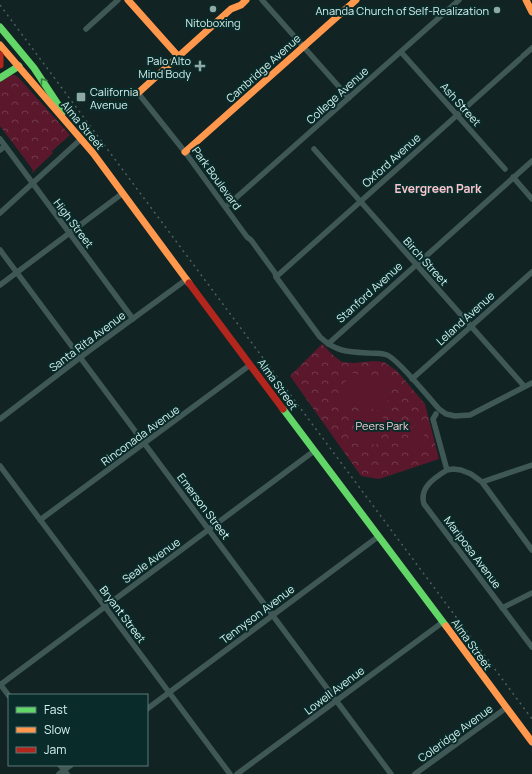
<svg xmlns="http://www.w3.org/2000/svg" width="532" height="774" viewBox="0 0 532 774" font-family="Manrope,sans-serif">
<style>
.park{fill:url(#park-crowns)}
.pitch{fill:#5b182d}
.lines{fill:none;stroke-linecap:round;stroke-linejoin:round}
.street{stroke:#3f5856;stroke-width:5.5}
.fast{stroke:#63d668;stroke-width:7}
.slow{stroke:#ff974d;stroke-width:7}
.jam{stroke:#b3261e;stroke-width:7}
.rail{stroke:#4d615f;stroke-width:1.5;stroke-dasharray:2 4;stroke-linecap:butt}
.oneway{stroke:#368048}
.poi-dot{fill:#8fa9a7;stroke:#092b29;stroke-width:1.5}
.labels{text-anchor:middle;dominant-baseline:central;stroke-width:4;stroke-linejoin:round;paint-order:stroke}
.poi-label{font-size:11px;fill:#d3f1ee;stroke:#092b29;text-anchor:end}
.street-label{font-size:11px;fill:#d3f1ee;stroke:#092b29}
.park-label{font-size:11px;fill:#f2d0d5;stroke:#092b29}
.neighbourhood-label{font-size:12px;font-weight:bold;fill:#f9c5ce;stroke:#092b29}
</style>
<defs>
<pattern id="park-crowns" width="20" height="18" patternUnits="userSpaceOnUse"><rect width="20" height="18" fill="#5b182d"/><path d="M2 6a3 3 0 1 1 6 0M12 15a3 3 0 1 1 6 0" fill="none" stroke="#723a4c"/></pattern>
</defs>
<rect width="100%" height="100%" fill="#112322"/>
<path class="park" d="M12,75H15L19,78L70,135L52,151L53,153L31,174L33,170L0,126V82Z
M322,344L334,356L342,362L354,363L374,361L384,362L397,371L425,404L439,459L379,479L361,476L290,376Z"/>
<path class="pitch" d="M348,372L392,382L385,412L341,402Z
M360,411L384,418L376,445L352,438Z
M413,425L426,429L419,451L407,448Z"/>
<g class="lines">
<path class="street" d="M262,0L349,98
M86,29L118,0
M401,52L505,169
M523,56L532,48
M138,93L185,152L247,237L251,240L275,273L276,277L320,337C336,352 348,352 369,353C375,353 382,353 387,355C398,359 429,398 439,409L446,414L455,416L470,415L532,383
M0,139L133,319
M314,149L524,386
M0,150L5,146
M513,177L532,199
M229,204L459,0
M0,213L81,139
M0,250L391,774
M276,277L520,59
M0,285L123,193
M328,344L532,161
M412,379L532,272
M436,414L433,419L447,470L453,469L461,470L471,474L482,482L532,550
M0,419L86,353L187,279
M0,466L230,774
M447,470C434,478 419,488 424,504L532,647
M482,482L532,465
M40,520L250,365
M502,608L532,593
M0,684L9,696
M0,685L314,451
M147,709L379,536
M60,765L67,774
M59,774L71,765
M237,774L443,622
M415,774L506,708"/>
<path class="fast" d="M0,27L34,68L63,112
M0,78L19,66
M283,409L446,626"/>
<path class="slow" d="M128,0L178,56
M526,0L532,12
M0,45L93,153L189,283
M138,93L231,9L241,5L246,0
M185,152L356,0
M446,626L532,742"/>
<path class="jam" d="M0,55V65
M189,283L283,409"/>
<path class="rail" d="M0,5L532,719"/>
</g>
<defs><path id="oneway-chevron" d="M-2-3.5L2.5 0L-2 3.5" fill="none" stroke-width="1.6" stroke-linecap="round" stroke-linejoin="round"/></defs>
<use class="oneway" href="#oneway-chevron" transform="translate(43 81) rotate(-126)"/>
<g class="poi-dot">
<circle cx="213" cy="9" r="4"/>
<circle cx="497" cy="10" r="4"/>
<path d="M198 60h4v4h4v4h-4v4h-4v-4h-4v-4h4z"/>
<rect x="76" y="92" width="10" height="10" rx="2"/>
</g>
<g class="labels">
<g class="poi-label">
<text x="489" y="10">Ananda Church of Self-Realization</text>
<text x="213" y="22" text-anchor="middle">Nitoboxing</text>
<text x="191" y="60">Palo Alto<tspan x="191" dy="13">Mind Body</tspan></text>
<text x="90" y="91" text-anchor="start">California<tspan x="90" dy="13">Avenue</tspan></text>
</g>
<g class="street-label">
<text transform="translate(263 68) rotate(-42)">Cambridge Avenue</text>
<text transform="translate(337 95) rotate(-42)">College Avenue</text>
<text transform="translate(461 104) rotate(48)">Ash Street</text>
<text transform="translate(83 125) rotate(50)">Alma Street</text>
<text transform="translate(391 160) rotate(-42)">Oxford Avenue</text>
<text transform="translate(217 178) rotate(54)">Park Boulevard</text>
<text transform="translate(74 223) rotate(53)">High Street</text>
<text transform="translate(426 261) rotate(48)">Birch Street</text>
<text transform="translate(369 292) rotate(-42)">Stanford Avenue</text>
<text transform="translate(465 318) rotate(-42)">Leland Avenue</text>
<text transform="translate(87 341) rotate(-37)">Santa Rita Avenue</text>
<text transform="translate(278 384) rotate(54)">Alma Street</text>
<text transform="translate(140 435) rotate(-36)">Rinconada Avenue</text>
<text transform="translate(204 506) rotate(53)">Emerson Street</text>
<text transform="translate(473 552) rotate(53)">Mariposa Avenue</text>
<text transform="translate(151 560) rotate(-36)">Seale Avenue</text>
<text transform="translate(123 614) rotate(53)">Bryant Street</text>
<text transform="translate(257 614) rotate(-37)">Tennyson Avenue</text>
<text transform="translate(472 644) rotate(54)">Alma Street</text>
<text transform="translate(334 690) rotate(-37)">Lowell Avenue</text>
<text transform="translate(455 733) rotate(-36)">Coleridge Avenue</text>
</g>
<g class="park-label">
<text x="382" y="425">Peers Park</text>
</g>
<g class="neighbourhood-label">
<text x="438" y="188">Evergreen Park</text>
</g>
</g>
<rect x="8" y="694" width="140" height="72" fill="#092b29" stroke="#5a7a78"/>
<rect x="16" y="707" width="20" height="6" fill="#63d668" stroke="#5a7a78"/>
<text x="44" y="714" font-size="12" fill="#d3f1ee">Fast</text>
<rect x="16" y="727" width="20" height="6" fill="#ff974d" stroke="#5a7a78"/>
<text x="44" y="734" font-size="12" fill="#d3f1ee">Slow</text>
<rect x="16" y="747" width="20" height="6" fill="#b3261e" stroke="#5a7a78"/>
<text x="44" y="754" font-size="12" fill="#d3f1ee">Jam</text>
</svg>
